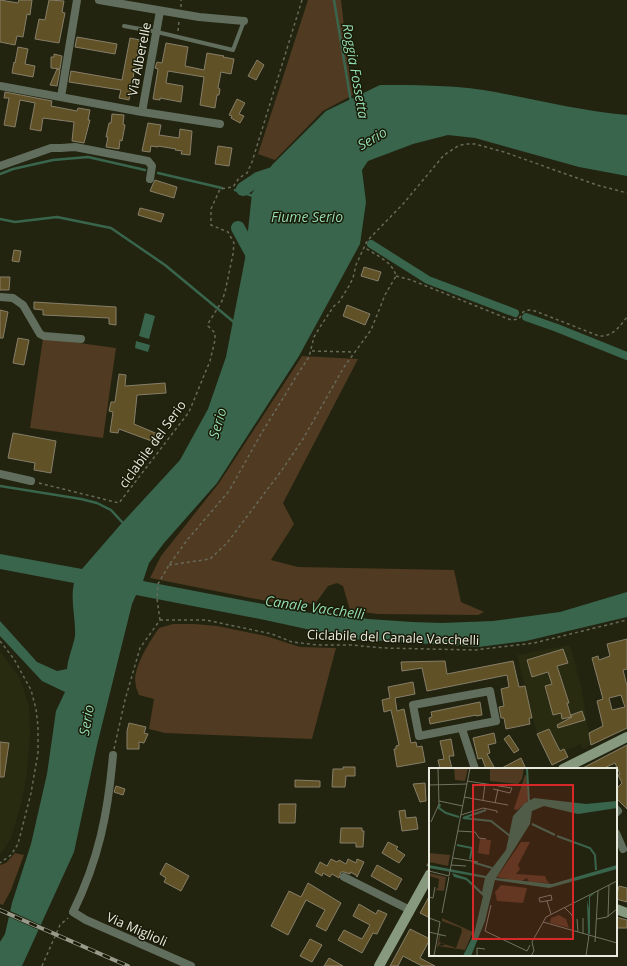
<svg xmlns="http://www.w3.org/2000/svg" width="627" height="966" viewBox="0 0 627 966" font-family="'Open Sans',sans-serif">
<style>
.built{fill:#282b10}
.green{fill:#503a21}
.water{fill:#39654d}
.pier{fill:#222410}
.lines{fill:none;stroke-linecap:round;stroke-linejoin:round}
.stream{stroke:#39654d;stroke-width:2.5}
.canal{stroke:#39654d;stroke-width:8}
.river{stroke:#39654d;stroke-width:14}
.building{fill:#605126;stroke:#867e68;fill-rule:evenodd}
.path{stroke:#686a59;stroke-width:1.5;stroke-dasharray:3 3;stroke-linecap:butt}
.lane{stroke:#626e5d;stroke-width:4}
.street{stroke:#626e5d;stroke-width:8}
.secondary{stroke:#87997f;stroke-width:10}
.rail-casing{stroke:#989a8a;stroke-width:4}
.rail{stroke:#191a07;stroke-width:2.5;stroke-dasharray:8;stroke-linecap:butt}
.labels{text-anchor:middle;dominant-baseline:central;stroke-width:3;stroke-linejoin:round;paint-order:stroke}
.street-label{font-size:13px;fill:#e8eade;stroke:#191a07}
.water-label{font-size:14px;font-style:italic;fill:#93dcb2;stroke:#191a07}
.inset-river{fill:none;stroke:#39654d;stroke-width:2}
.inset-road{fill:none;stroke:#717362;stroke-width:1}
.view{fill:#d62828;fill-opacity:0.15;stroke:#d62828;stroke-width:2}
.inset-edge{fill:none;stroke:#e8eade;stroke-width:2}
</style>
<rect width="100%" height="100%" fill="#222410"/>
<path class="built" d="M570,645L581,686L591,745L583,749L581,744L565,751L564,749L560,751L549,729L537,734L517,655Z
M0,651L20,678L29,706L30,734L27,774L22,801L11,839L0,855Z"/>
<path class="green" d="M308,0H341L350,79L353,95L323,111L275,160L258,154Z
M43,338L116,348L103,438L30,428Z
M302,356L358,359L283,503L294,524L271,560L298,567L454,570L461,602L484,612L478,615L377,614L350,610L343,586L337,583L328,586L315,604L305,603L297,607L150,578L161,556L219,483Z
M173,624H194L217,626L266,636L300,647L336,648L312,739L165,733L149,729L154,699L139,695C138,692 136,689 136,686C131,670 150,641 159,628Z
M15,853L24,855L11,890L3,905L0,904V865L6,863Z"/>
<path class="water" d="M380,85C414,85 449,85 483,90C531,98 579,111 627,115V176L579,167L475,138L448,135L413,144L368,161L362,170L366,202L360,244L299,356L217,483L164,543L149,563L143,581L310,613L313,612L315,609L368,619L412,622L442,623L493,621L560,612L627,592V617L526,641L478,647L352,639L265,620L136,595L132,604L97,745L74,852L22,966H0V942L5,934L12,903L31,844L47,774L56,711L65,692L42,681L0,636V621L37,662L57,671L67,669C68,658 73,647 75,636C76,618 70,601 74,583L0,569V554L82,569L121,524L180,460L208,409L226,357L245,259L252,193L272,165L326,111Z
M145,313L155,316L149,339L139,336Z
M136,341L150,345L148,352L135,348Z"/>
<path class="pier" d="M8,910L43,926L41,931L7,916Z"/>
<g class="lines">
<path class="stream" d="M334,0L351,102
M158,173L222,188
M0,174L13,169L53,160L88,157L145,170
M235,190L253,196
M0,219L15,222L57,217L111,228L165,265L235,323
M0,486L81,499L97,503L111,510L122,522"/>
<path class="canal" d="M371,244L428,280L515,313
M526,317L557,328L627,356"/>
<path class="river" d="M243,189L258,179L282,171
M238,228L256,261"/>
</g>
<path class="building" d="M0,0L18,3L19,0H32L30,15L27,14L23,37L17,36L15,45L0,42Z
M49,0L64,1L62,12L65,13L59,43L35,39L39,19L45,20Z
M77,37L117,44L115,54L75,47Z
M130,38L140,40L129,100L119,98L121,90L69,82L71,71L122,80Z
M166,43L188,47L185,66L204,70L207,53L224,56L223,57L234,59L231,74L221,72L218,88L220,89L219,95H217L215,108L200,105L204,77L168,71L166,83L183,86L181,102L160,98V100L153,99L158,69L155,68L157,62L162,63Z
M18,47L28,49L25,64L35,66L33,77L12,73L14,62L15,63Z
M54,54L62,56L60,69L51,68V57H54Z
M257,60L264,65L256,80L248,76Z
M57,69L60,70L57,86L50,85Z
M5,92L52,101L51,106L77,111L78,108L90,110L88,120H90L84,143L72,141L74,122L43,118L41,131L30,129L35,103L20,100L15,127L4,125L9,98H4Z
M237,99L245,103L239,114L244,116L240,123L231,118L232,116L229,115Z
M112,114L124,115L123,124L125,125L122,141L120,140L119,149L106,147L108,137H106L109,123H111Z
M148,123L161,125L159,135L179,138L180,129L192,131L190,155L181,154L182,151L175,150L176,149L158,146V147L151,146L150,152L142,151Z
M218,146L232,148L229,166L215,164Z
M155,180L177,187L174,198L150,191L153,184Z
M140,208L164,214L161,222L138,215Z
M14,250L21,251L19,262L12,261Z
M364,267L381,272L378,281L361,276Z
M0,277H10L9,290H0Z
M34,302L116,307V325L109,324V318L43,315V310L34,309Z
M347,305L370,314L365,325L343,316Z
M0,310L8,312L3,338H0Z
M18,338L29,340L24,365L13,363Z
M119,374L126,375L125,386L165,383L166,393L137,395L134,424L160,435L157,443L119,429L118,433L110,432L113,412L109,411L111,402H115Z
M13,433L56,441L51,473L34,470L35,463L8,458Z
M627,639V669L623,670L627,686V728L591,745L589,733L603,726L597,701L603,699L592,658L598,656L599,660L610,656L607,644ZM621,695L625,707L612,710L609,698Z
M563,649L568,663L557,666L569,703H567L571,717L562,719L561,713L553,715L545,686L552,684L548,672L532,677L527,660Z
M445,661L447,674L513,661L519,687L525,686L532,718H529L530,724L506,729L504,718H501L499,707L504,706L501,689L509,687L507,675L427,691L422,668L402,671L401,662Z
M413,682L415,694L395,698L397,711L404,709L411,743L416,742L417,747L422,746L425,762L397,767L394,749H396V746L399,745L391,710L384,712L382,700L390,698L388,687Z
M480,702L482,715L476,716V715L430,724L429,718L432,717L431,712Z
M582,711L585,720L558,728L557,725L572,717L571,715Z
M129,723L146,727L144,733L148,734L144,743L139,742V749H127V731Z
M549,729L560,751L564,749L568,757L552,765L537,734Z
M494,733L496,743L488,745L490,753L487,754L495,769H486L482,758L478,759L473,738Z
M509,735L519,750L514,753L504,739Z
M451,739L454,756H449L452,769H440L438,760L444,759L440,741Z
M0,742L9,743L4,777H0Z
M627,745V809L616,798V789L622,783L618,775L620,774L615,763L602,769H581Z
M521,758L526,769H500Z
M343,767H355V776H346L345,787H332L333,769H343Z
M295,780L320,781V787H295Z
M425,783L426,801L420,802L413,784Z
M116,786L125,789L123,795L114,792Z
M279,804H296L295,823H279Z
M405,810L406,818L416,817L418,829L402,831L399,811Z
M341,828H362V831H364L363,847H356V843H340Z
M388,842L398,847L396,849L405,855L399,863L382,853Z
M331,859L337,862L339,860L346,864L348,859L356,863L357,859L364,862L357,877L356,875L350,872V874L344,872H341L339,878L332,874L330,877L323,873L322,876L315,872L320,862L327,866Z
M166,863L189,876L181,891L164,882L166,878L160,874Z
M377,865L402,879L396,890L371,876Z
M308,883L341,903L326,931L316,926L325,910L306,900L288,935L271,926L289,891L301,897Z
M619,886L627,888V902L616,899Z
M430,895V918L420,913Z
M359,904L376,914L378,910L387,914L377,934L373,933L362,953L338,940L344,930L362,939L370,925L353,916Z
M616,917L627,920V928H617Z
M410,929L430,939L420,958L435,966H422L403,956L398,966H390Z
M310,939L322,945L312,962L300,956Z
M329,958L343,966H324Z"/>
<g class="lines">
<path class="path" d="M181,7V0
M178,31L179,21
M396,276L411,280L511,320L519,319L523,312L529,310L535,311L599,336C613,337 620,326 627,317
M312,351L354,352
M39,483L119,503L189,412L210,361L215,340V333L208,326L209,322L222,301L225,292L233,254L234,243L228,232L211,225V209L220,189L233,187L239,178L247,173L252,162L302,0
M169,565L210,559L227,543L282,470L303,439L344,367L371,330L385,295L396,276C393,262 376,255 365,248
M160,620L157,599L158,584L169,565L188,539L229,491L261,434L299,372L309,357L314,337L320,327L334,306L339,302L349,286L353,278L356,265L367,241L403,204L444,155L458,146L465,144H475L504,152L597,185L627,193
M160,620H206L272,634L292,642L318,645H351L384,648L475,650L534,643L627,620
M0,641L14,659L31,690L36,709L38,726V753L31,793L18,844L11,855L0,863
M114,749L125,700L140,648L160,620
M427,866L430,861
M42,966L60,925L68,918"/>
<path class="lane" d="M124,26L157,32L233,50L244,21"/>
<path class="street" d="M99,0L199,17L244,21
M0,86L142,112L220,124
M61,97L77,0
M142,112L160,11
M0,166L51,148H61L75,147L148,161L152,166L150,179
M0,297L13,298L23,305L40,334L44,336L81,339
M0,474L31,481
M490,691L496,721L419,736L413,705Z
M462,729L475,769
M113,755C108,813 99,859 73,912L86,920L191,966
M616,809L618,811L616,813
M616,833L623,849
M344,877L410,910"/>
<path class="secondary" d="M563,769L627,737
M616,909L627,913
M379,966L430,874"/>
<g class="rail-casing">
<path id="rail" d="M0,910L128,966"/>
</g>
<use href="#rail" class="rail"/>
</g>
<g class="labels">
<g class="street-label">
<text transform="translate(139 59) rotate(-79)">Via Alberelle</text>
<text transform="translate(152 444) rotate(-54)">ciclabile del Serio</text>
<text transform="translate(393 637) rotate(2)">Ciclabile del Canale Vacchelli</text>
<text transform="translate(137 929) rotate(24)">Via Miglioli</text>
</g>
<g class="water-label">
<text transform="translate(356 71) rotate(80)">Roggia Fossetta</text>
<text transform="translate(372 138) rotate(-30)">Serio</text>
<text x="307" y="216">Fiume Serio</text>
<text transform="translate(217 423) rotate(-74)">Serio</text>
<text transform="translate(315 607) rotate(8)">Canale Vacchelli</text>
<text transform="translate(86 720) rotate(-80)">Serio</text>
</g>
</g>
<g transform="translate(429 768)">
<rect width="188" height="188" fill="#222410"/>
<path d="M25,0H39L36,13L26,12ZM61,0H95L93,11L89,16L61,13ZM96,7L99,8L100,32L88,42L85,41ZM51,71L62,72L60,87L49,85ZM92,74H101L89,97L91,101L87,106L116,108L118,113L121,115L100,114L98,110L91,114L68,109ZM0,85L21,87L19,98L0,94ZM0,105L17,109L15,123L6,122L9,120L10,111L0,108ZM72,117L98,120L94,135L68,133L66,124ZM130,147L137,151L140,160L121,155L122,150ZM13,150L44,164L36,182L9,178L17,177L12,175L8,180L10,167L16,168H11L10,174L27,180L33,163L32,160L13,153Z" fill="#503a21"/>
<path d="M105,30L157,36L188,33V40L149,46L115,38L103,43L101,56L67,110L123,116L188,97V101L120,120L66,112L56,153L42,188H34L45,166L54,128L37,112L25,109L23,105L38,110L53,124L56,110L0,100V97L57,108L77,82L84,48L96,35ZM167,124L161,129V166H159L158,132L160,141V128Z" fill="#39654d"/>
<path class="inset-river" d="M98,0L100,34M11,36L10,40L17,45L30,49M34,50L57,42M34,50L62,53L81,68M103,56L126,67M128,68L161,80L166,87L167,102M28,77L43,80L41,91M43,94L63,100"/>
<path class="inset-road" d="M38,13L83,20L81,25L64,21M0,17L38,16M35,29L79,37M54,32L56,16M10,33L34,38M66,35L69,21M32,47L54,40L68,43V45M2,54L10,36L9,0M29,63L46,64L50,70L57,71M24,90L49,94M22,97L37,98M0,103L20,108L41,0M122,127L123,132L111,134L110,130ZM0,129L4,130L6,119M118,133L122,146M62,137L56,163L98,183L101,177M135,139L143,147L144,153M13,145L20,109M179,149L180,117M0,150L11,154L5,188M154,150V165M148,151L149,164M168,151L178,149L188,141M114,154L188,175M0,164L17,168M166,174L169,123M48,188V180L56,181M102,188L105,183L103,174L117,149L188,113M157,188L160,167"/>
<path class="view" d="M44,17H144V171H44Z"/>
<rect width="188" height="188" class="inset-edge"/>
</g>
</svg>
